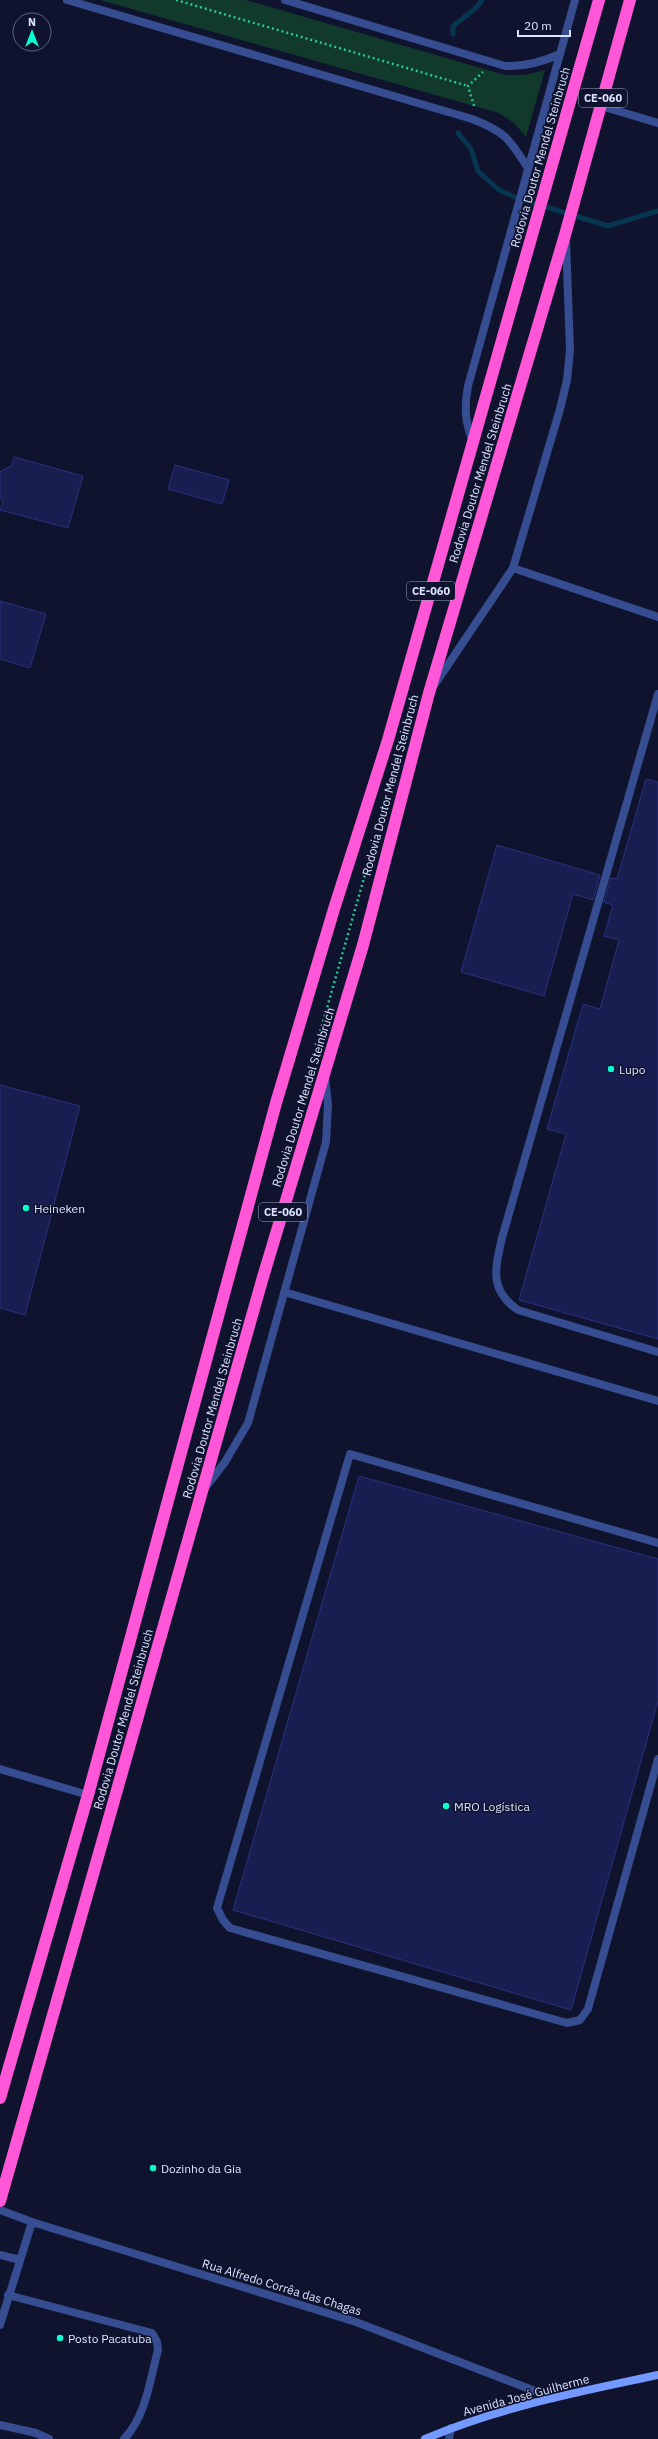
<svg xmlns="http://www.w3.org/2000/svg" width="658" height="2439" viewBox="0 0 658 2439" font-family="'IBM Plex Sans',sans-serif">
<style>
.grass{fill:#11392c}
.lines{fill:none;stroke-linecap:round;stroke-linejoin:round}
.stream{stroke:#063650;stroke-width:5}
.building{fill:#191e51;stroke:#29317f}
.path{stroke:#25ca91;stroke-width:2.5;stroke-dasharray:2 3;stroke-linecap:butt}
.lane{stroke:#364d91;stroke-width:8}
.street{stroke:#364d91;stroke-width:8}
.secondary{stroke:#7398ff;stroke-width:8}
.highway{stroke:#ff57d8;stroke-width:12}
.poi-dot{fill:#08ffd1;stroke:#0f132e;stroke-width:1.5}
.labels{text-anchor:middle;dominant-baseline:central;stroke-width:3;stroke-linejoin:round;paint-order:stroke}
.shield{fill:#0f132e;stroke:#9ea4c0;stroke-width:1}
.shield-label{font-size:11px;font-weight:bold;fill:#dce2ff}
.street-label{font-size:12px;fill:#dce2ff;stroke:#0f132e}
.poi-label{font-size:12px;fill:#dce2ff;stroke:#0f132e;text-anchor:start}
</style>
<rect width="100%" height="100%" fill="#0f132e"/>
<path class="grass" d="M100,0H246L505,75H525L545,70L526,137L514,123L499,113Z"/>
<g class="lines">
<path class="stream" d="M453,34V26L477,7L482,0
M458,133L471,149L478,171L499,190L517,198L608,226L658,211"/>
</g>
<path class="building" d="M14,457L83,476L68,528L0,510L3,502L0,497V472L12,465Z
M175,465L229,480L222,504L168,489Z
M0,601L46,614L30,668L0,659Z
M646,779L658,782V1339L519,1300L566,1134L547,1129L583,1004L600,1009L619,940L604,936L613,905L604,902L611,878L617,879Z
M497,845L600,875L593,900L573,894L544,996L461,972Z
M0,1085L80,1106L25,1315L0,1308Z
M359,1476L658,1559V1701L571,2010L233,1910Z"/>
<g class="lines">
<path class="path" d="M176,0L468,86
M474,106L468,86L483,72
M319,1036L366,871"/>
<path class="lane" d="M513,568L658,617
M435,684L513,568L560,409L567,380L570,350L566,241
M658,694L502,1238C495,1269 489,1290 518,1310L658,1352
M284,1292L658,1401
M205,1488L225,1462L248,1423L326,1142L328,1105L325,1077
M658,1543L350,1454L217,1908L223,1920L230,1928L567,2023L580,2020L588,2009L658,1759
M0,1769L88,1795
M0,2255L20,2260
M8,2295L152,2333L157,2342L158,2350C150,2380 146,2416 124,2439
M0,2325L32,2222
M0,2425L36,2433L49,2439"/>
<path class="street" d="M67,0L472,119C506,132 509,139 528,168
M285,0L505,66C524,67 542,62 560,54
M601,106L658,123
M473,442C465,422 464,407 468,386L575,0
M0,2210L32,2222L356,2322L553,2398
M449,2439L451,2428"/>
<path class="secondary" d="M425,2439C499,2407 579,2392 658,2375"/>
<path class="highway" d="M0,2098L88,1795L276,1103L334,909L388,740L599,0
M0,2201L263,1277L363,945L429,693L565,235L630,0"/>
</g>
<g class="poi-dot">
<circle cx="611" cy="1069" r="4"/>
<circle cx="26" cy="1208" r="4"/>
<circle cx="446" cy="1806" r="4"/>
<circle cx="153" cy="2168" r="4"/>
<circle cx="60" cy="2338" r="4"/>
</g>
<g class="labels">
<g class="shield">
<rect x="579" y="89" width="48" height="18" rx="3"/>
<rect x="407" y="582" width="48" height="18" rx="3"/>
<rect x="259" y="1203" width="48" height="18" rx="3"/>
</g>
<g class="shield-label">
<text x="603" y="98">CE-060</text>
<text x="431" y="591">CE-060</text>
<text x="283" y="1212">CE-060</text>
</g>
<g class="street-label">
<text transform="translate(540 157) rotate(-74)">Rodovia Doutor Mendel Steinbruch</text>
<text transform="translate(480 473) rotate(-73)">Rodovia Doutor Mendel Steinbruch</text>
<text transform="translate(390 785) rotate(-75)">Rodovia Doutor Mendel Steinbruch</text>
<text transform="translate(303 1097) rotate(-73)">Rodovia Doutor Mendel Steinbruch</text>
<text transform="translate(212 1408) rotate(-74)">Rodovia Doutor Mendel Steinbruch</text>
<text transform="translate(123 1719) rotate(-74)">Rodovia Doutor Mendel Steinbruch</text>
<text transform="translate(282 2287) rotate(17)">Rua Alfredo Corrêa das Chagas</text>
<text transform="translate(526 2395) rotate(-15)">Avenida José Guilherme</text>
</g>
<g class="poi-label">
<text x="619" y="1069">Lupo</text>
<text x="34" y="1208">Heineken</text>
<text x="454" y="1806">MRO Logística</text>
<text x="161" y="2168">Dozinho da Gia</text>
<text x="68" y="2338">Posto Pacatuba</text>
</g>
</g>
<g transform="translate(32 32)"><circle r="19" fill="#0f132e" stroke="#616682"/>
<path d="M0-3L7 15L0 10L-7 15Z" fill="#08ffd1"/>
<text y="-6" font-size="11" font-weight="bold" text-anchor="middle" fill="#dce2ff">N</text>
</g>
<path d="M518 30v6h52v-6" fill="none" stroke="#dce2ff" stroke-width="2"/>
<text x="524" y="30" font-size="12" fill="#dce2ff" stroke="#0f132e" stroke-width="3" paint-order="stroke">20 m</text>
</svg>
